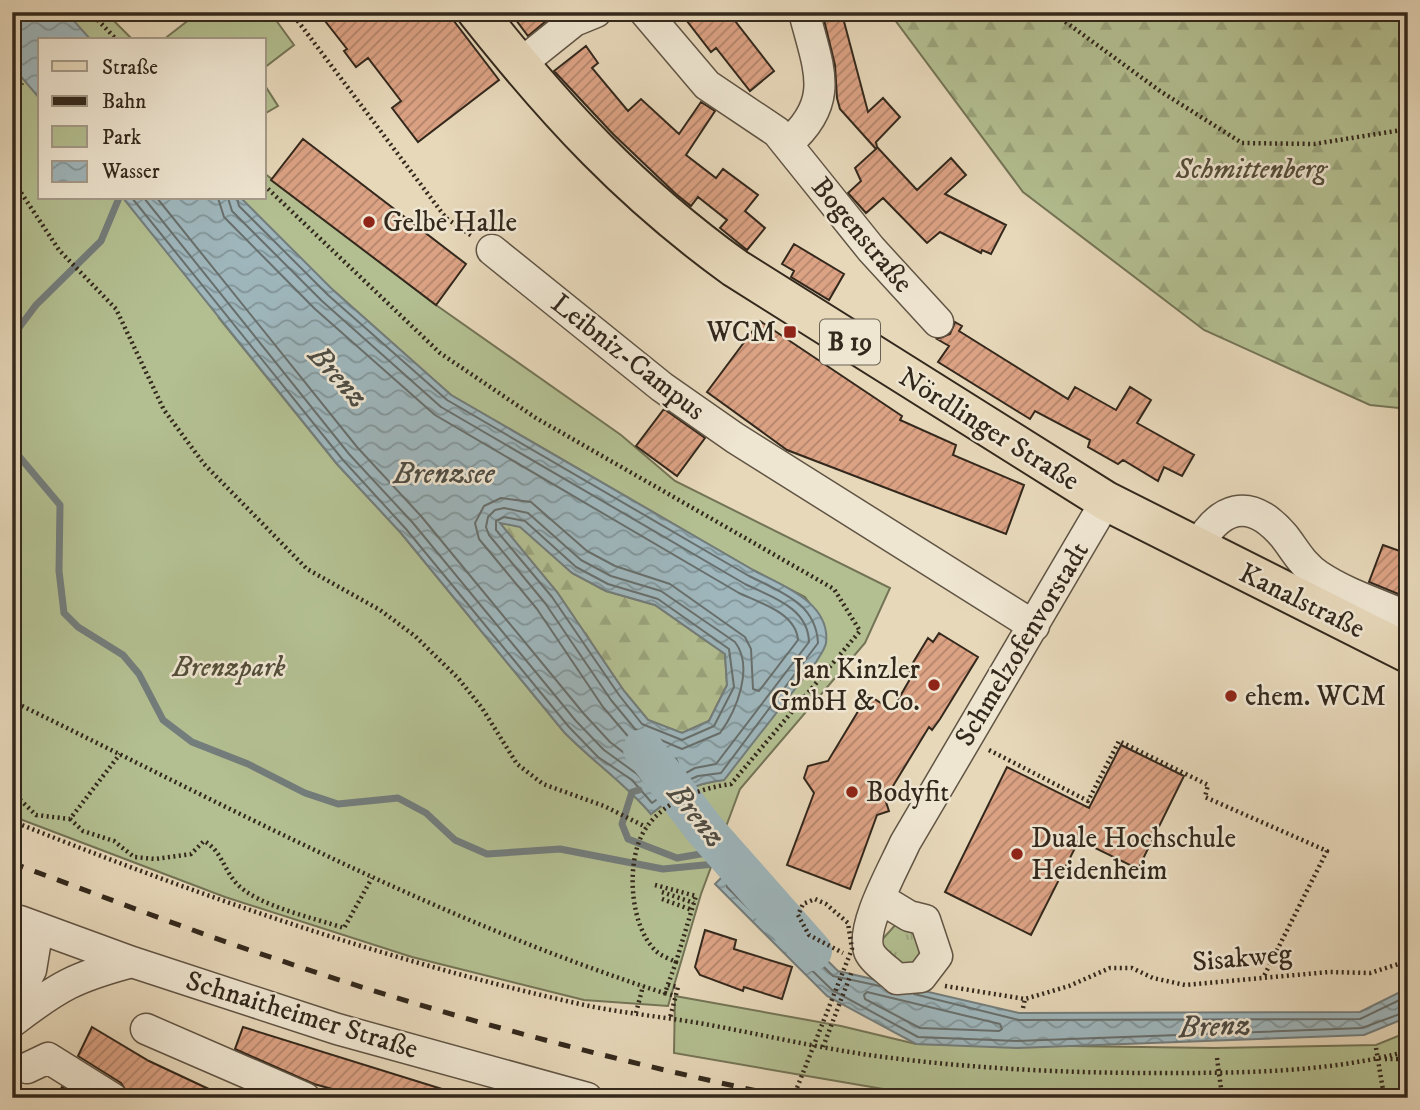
<svg xmlns="http://www.w3.org/2000/svg" width="1420" height="1110" viewBox="0 0 1420 1110" font-family="'IM FELL DW Pica',serif">
<style>
.grass{fill:url(#grass-tufts);stroke:#737456;stroke-width:2}
.forest{fill:url(#forest-firs);stroke:#737456;stroke-width:2}
.green{fill:#b3bf91;stroke:#737456;stroke-width:2;fill-rule:evenodd}
.water{fill:url(#water-waves);stroke:#737d7c;stroke-width:2;fill-rule:evenodd}
.lines{fill:none;stroke-linecap:round;stroke-linejoin:round}
.shore{stroke:#686f6c;stroke-width:2}
.stream{stroke:#737d7c;stroke-width:7}
.river{stroke:#9eb6bc;stroke-width:40}
.building{fill:url(#building-hatch);stroke:#33281c;stroke-width:2}
.minor-casing{stroke:#605444;stroke-width:33}
.major-casing{stroke:#33281c;stroke-width:42}
.path{stroke:#33281c;stroke-width:4.5;stroke-dasharray:2 3.5;stroke-linecap:butt}
.minor{stroke:#efe6d2;stroke-width:30}
.major{stroke:#e7d8ba;stroke-width:38}
.rail{stroke:#33281c;stroke-width:5;stroke-dasharray:12 12;stroke-linecap:butt}
.path-bridge{stroke:#33281c;stroke-width:4.5;stroke-dasharray:2 3.5;stroke-linecap:butt}
.poi-dot{fill:#8f2418;stroke:#efe6d2;stroke-width:2.5}
.labels{text-anchor:middle;dominant-baseline:central;stroke-width:5;stroke-linejoin:round;paint-order:stroke}
.shield{fill:#efe6d2;stroke:#6b6153;stroke-width:2}
.shield-label{font-size:26px;font-weight:bold;fill:#33281c}
.park-label{font-size:28px;font-style:italic;fill:#534e39;stroke:#efe6d2}
.poi-label{font-size:28px;fill:#33281c;stroke:#efe6d2;text-anchor:start}
.street-label{font-size:28px;fill:#33281c;stroke:#efe6d2}
.water-label{font-size:30px;font-style:italic;fill:#4e4c44;stroke:#efe6d2}
</style>
<defs>
<pattern id="grass-tufts" width="24" height="20" patternUnits="userSpaceOnUse" patternTransform="scale(1.75)"><rect width="24" height="20" fill="#b3bf91"/><path d="M3 7l-1-3M5 7V3M7 7l1-3M15 17l-1-3M17 17v-4M19 17l1-3" fill="none" stroke="#9aa47c"/></pattern>
<pattern id="forest-firs" width="22" height="20" patternUnits="userSpaceOnUse" patternTransform="scale(1.75)"><rect width="22" height="20" fill="#b3bf91"/><path d="M5 1l3.5 6h-7zM16 11l3.5 6h-7z" fill="#9aa47c"/></pattern>
<pattern id="water-waves" width="16" height="10" patternUnits="userSpaceOnUse" patternTransform="scale(1.75)"><rect width="16" height="10" fill="#9eb6bc"/><path d="M0 5q4-4 8 0t8 0" fill="none" stroke="#819498"/></pattern>
<pattern id="building-hatch" width="6" height="6" patternUnits="userSpaceOnUse" patternTransform="scale(1.75)"><rect width="6" height="6" fill="#dca284"/><path d="M-1 1l2-2M0 6l6-6M5 7l2-2" fill="none" stroke="#b3846b"/></pattern>
</defs>
<rect width="100%" height="100%" fill="#e7d8ba"/>
<filter id="stains"><feTurbulence type="fractalNoise" baseFrequency=".00286" numOctaves="4"/><feColorMatrix values="0 0 0 0 .2 0 0 0 0 .09 0 0 0 0 .02 0 0 0 .5 -.17"/></filter>
<radialGradient id="worn" r=".72"><stop offset=".6" stop-color="#630" stop-opacity="0"/><stop offset="1" stop-color="#630" stop-opacity=".3"/></radialGradient>
<path class="grass" d="M897,923L921,929C923,949 921,958 906,971L879,943Z"/>
<path class="forest" d="M889,12H1408V409L1370,405L1204,330L1023,192Z
M499,523L520,526L572,573L606,591L655,605L725,654L727,685L709,721L682,733L648,720L624,691L557,592Z"/>
<path class="green" d="M12,12H105L133,40H40V198H264V173L436,305L621,435L675,481L890,588L865,643L740,789L701,894L668,1006L584,1000L412,957L225,897L12,816ZM333,290L451,395L753,570L805,597L822,621L765,724L724,780C693,783 675,795 651,814C625,783 592,761 564,732L401,533L337,464L219,318Z
M199,12H270L294,45L264,68V40H163Z
M264,84L278,106L264,114Z
M675,996L841,1026L916,1044L1214,1048L1376,1045L1408,1032V1098H1024L889,1090L674,1053Z"/>
<path class="water" d="M12,12H66L91,40H40V99L12,66Z
M123,198H241L333,290L451,395L753,570C781,585 831,602 826,643C825,649 819,657 816,662L724,780C693,783 675,795 651,814C625,783 592,761 564,732L401,533L337,464ZM500,523L520,527L572,573L606,591L655,605L725,654L727,685L709,721L682,733L648,720L624,691L557,592Z
M732,867L838,971L1019,1013L1360,1012L1408,988V1017L1364,1035L1017,1048L916,1044L827,996L715,884Z"/>
<g class="lines">
<path class="shore" d="M132,198L343,460L406,529L569,727L598,757L632,780L652,803L675,786L698,776L721,773L818,643C816,603 781,592 749,576L447,400L328,295L239,206L237,198
M144,198L349,454L413,523L576,721L604,750L637,774L653,791L695,768L716,764L809,642C808,607 771,597 745,584L441,407L322,301L232,211L228,198
M157,198L357,447L421,516L584,714L610,742L654,776L678,763L676,759L632,741L603,707L537,609L479,539L475,523L484,506L501,498L531,502L587,551L615,566L670,584L745,637L751,649L753,689L759,691L798,640C796,613 760,603 739,593L435,415L315,309L224,217L218,198
M504,508L528,513L581,560L611,576L661,591L735,642C754,667 737,710 720,733L682,749L635,729L611,700L545,603L489,535L486,527L488,517L495,510Z
M504,517L525,521L576,567L608,584L658,599L729,649L734,687L714,726L682,740L642,724L619,695L552,597L496,530V521Z
M880,986L833,976L734,879L727,882V887L832,990L918,1037L1017,1041L1362,1028L1408,1011
M867,992L1000,1024L1002,1029L999,1031L920,1028L865,999L864,995Z
M914,994L1019,1020L1360,1019L1408,996"/>
<path class="stream" d="M12,337L36,305L101,241L119,198
M12,448L60,505L59,571L64,613L78,627L123,655L139,674L163,720L192,742L248,764L305,793L338,804L398,798L426,813L455,840L487,854L560,849L663,869L735,862
M639,790L632,792L622,824L628,839L677,858L724,850"/>
<path class="river" d="M643,749L705,830L812,951"/>
</g>
<path class="building" d="M318,12H447L499,80L418,142L392,108L401,101L368,58L356,67L344,51L347,49Z
M510,12H557L528,36Z
M680,12H728L774,71L750,91L716,48L711,52Z
M842,14L868,112L883,98L900,117L876,142L877,147L917,190L951,158L966,175L945,194L1006,225L991,254L982,250L981,253L940,232L927,243L883,198L866,213L848,193L861,181L855,168L876,149L840,109L837,98L835,65L824,20Z
M586,46L598,63L592,68L628,111L641,99L679,134L701,102L715,111L686,155L716,178L723,169L758,195L745,211L765,228L747,250L720,228L727,220L698,197L691,206L676,194L613,134L554,71Z
M303,139L466,264L436,305L271,180Z
M794,244L844,274L829,300L791,277L794,271L782,264Z
M760,321L902,416L900,420L956,445L953,455L1024,485L1006,534L787,450L707,392Z
M955,322L962,326L959,331L1068,399L1075,387L1116,410L1130,387L1151,400L1137,423L1194,455L1182,476L1164,467L1158,481L1123,460L1118,464L1088,447L1090,440L1035,411L1030,419L938,362L949,346L937,339L950,334Z
M664,409L705,438L677,476L636,446Z
M1383,545L1408,554V598L1369,582Z
M939,633L978,657L940,719L932,730L929,727L885,799L889,811L877,815L850,889L787,865L814,793L804,778L808,766L828,761L868,695L892,710L913,674L908,671L928,638L933,642Z
M1121,745L1184,776L1138,869L1079,840L1031,935L945,892L1007,767L1089,808Z
M705,930L736,940L734,949L792,967L782,999L744,987L743,991L700,975L695,967Z
M92,1027L149,1061L228,1098H156L144,1092L141,1098H136L128,1094L121,1083L78,1056Z
M243,1027L458,1094L457,1098H365L314,1084L235,1049Z
M62,1087L79,1098H56Z"/>
<g class="lines">
<g class="minor-casing">
<path id="minor" d="M645,12L707,85L777,132L871,249L938,322
M519,65L574,21L596,12
M787,144C837,101 818,68 804,12
M492,250L662,387L735,438L1034,626
M1196,549C1219,507 1249,495 1284,536C1295,550 1303,566 1319,576C1346,594 1379,604 1408,617
M881,899L909,916L925,920L937,956L921,977L897,979C889,971 873,961 869,951C860,927 894,868 905,843L1106,501
M12,921H20L132,962L337,1029L587,1098
M12,1007L31,970L38,928
M12,1022C59,986 75,977 132,962
M146,1029L305,1098
M27,1068L48,1058L112,1098"/>
</g>
<g class="major-casing">
<path id="major" d="M477,12C557,113 631,193 735,268L1106,501L1408,653"/>
</g>
<path class="path" d="M90,12L117,40
M291,12L446,218L472,236
M1052,12L1160,91L1242,143L1314,144L1408,129
M12,104L22,83
M12,179L59,250L116,309L164,410L204,464L307,569L380,610L415,636L458,678L482,708L517,764L543,784L604,806L646,827
M264,185L440,353L536,418L834,589L860,631L731,784C701,788 664,801 646,828C625,858 629,926 656,951C661,956 670,959 676,962L665,993L675,996
M12,701C227,806 439,921 667,994
M989,750L1088,801L1119,741L1208,785L1205,797L1327,851L1263,978
M12,792L36,815L70,819L120,754
M70,819L83,831L114,841L134,857L155,859L191,854L204,841C222,851 223,869 237,884C258,906 314,918 344,928L372,878
M12,821C196,895 386,961 580,1004C624,1014 670,1017 715,1026C774,1037 832,1051 892,1058C980,1069 1069,1073 1158,1073C1241,1073 1327,1073 1408,1051
M655,885L696,896L676,962
M662,892L694,903
M662,899L692,910
M798,915L809,935L843,953
M668,985L678,987L670,1018
M945,986L1025,999L1069,986L1110,968H1132L1153,978L1185,985L1329,972L1370,973L1408,961
M1023,1008L1025,999
M636,1013L643,986
M823,1047L852,971
M1376,1048L1383,1090
M1217,1058L1221,1088
M1385,1059H1408"/>
<use href="#minor" class="minor"/>
<use href="#major" class="major"/>
<path class="rail" d="M12,863C102,896 191,931 282,961C447,1017 619,1062 790,1098
M780,1094L815,1098"/>
<path class="path-bridge" d="M793,1098L852,949L848,923L826,904L815,899L803,904L798,915"/>
</g>
<g class="poi-dot">
<circle cx="369" cy="222" r="7"/>
<rect x="783" y="325" width="14" height="14" rx="3.5"/>
<circle cx="934" cy="685" r="7"/>
<circle cx="1231" cy="696" r="7"/>
<circle cx="852" cy="792" r="7"/>
<circle cx="1017" cy="854" r="7"/>
</g>
<g class="labels">
<rect class="shield" x="820" y="319.5" width="60" height="45" rx="5"/>
<g class="shield-label">
<text x="850" y="342">B 19</text>
</g>
<g class="park-label">
<text x="1251" y="169">Schmittenberg</text>
<text x="229" y="667">Brenzpark</text>
</g>
<g class="poi-label">
<text x="383" y="222">Gelbe Halle</text>
<text x="776" y="332" text-anchor="end">WCM</text>
<text x="920" y="669" text-anchor="end">Jan Kinzler<tspan x="920" dy="32">GmbH &amp; Co.</tspan></text>
<text x="1245" y="696">ehem. WCM</text>
<text x="866" y="792">Bodyfit</text>
<text x="1031" y="838">Duale Hochschule<tspan x="1031" dy="32">Heidenheim</tspan></text>
</g>
<g class="street-label">
<text transform="translate(862 235) rotate(50)">Bogenstraße</text>
<text transform="translate(628 357) rotate(38)">Leibniz-Campus</text>
<text transform="translate(989 429) rotate(32)">Nördlinger Straße</text>
<text transform="translate(1302 601) rotate(26)">Kanalstraße</text>
<text transform="translate(1022 644) rotate(-59)">Schmelzofenvorstadt</text>
<text transform="translate(1242 958) rotate(-5)">Sisakweg</text>
<text transform="translate(302 1015) rotate(17)">Schnaitheimer Straße</text>
</g>
<g class="water-label">
<text transform="translate(338 377) rotate(48)">Brenz</text>
<text x="444" y="474">Brenzsee</text>
<text transform="translate(696 816) rotate(51)">Brenz</text>
<text transform="translate(1215 1027) rotate(-2)">Brenz</text>
</g>
</g>
<rect width="1420" height="1110" fill="none" stroke="#e7d8ba" stroke-width="42"/>
<rect x="14" y="14" width="1392" height="1082" fill="none" stroke="#33281c" stroke-width="3.5"/>
<rect x="21" y="21" width="1378" height="1068" fill="none" stroke="#33281c" stroke-width="2"/>
<rect x="38" y="38" width="228" height="161" fill="#efe6d2" stroke="#a49a89" stroke-width="2"/>
<rect x="52" y="61" width="35" height="10" fill="#e7d8ba" stroke="#a49a89" stroke-width="2"/>
<text x="102" y="74" font-size="21" fill="#33281c">Straße</text>
<rect x="52" y="96" width="35" height="10" fill="#33281c" stroke="#a49a89" stroke-width="2"/>
<text x="102" y="108" font-size="21" fill="#33281c">Bahn</text>
<rect x="52" y="126" width="35" height="21" fill="#b3bf91" stroke="#a49a89" stroke-width="2"/>
<text x="102" y="144" font-size="21" fill="#33281c">Park</text>
<rect x="52" y="161" width="35" height="21" fill="url(#water-waves)" stroke="#a49a89" stroke-width="2"/>
<text x="102" y="178" font-size="21" fill="#33281c">Wasser</text>
<rect width="100%" height="100%" filter="url(#stains)"/>
<rect width="100%" height="100%" fill="url(#worn)"/>
</svg>
